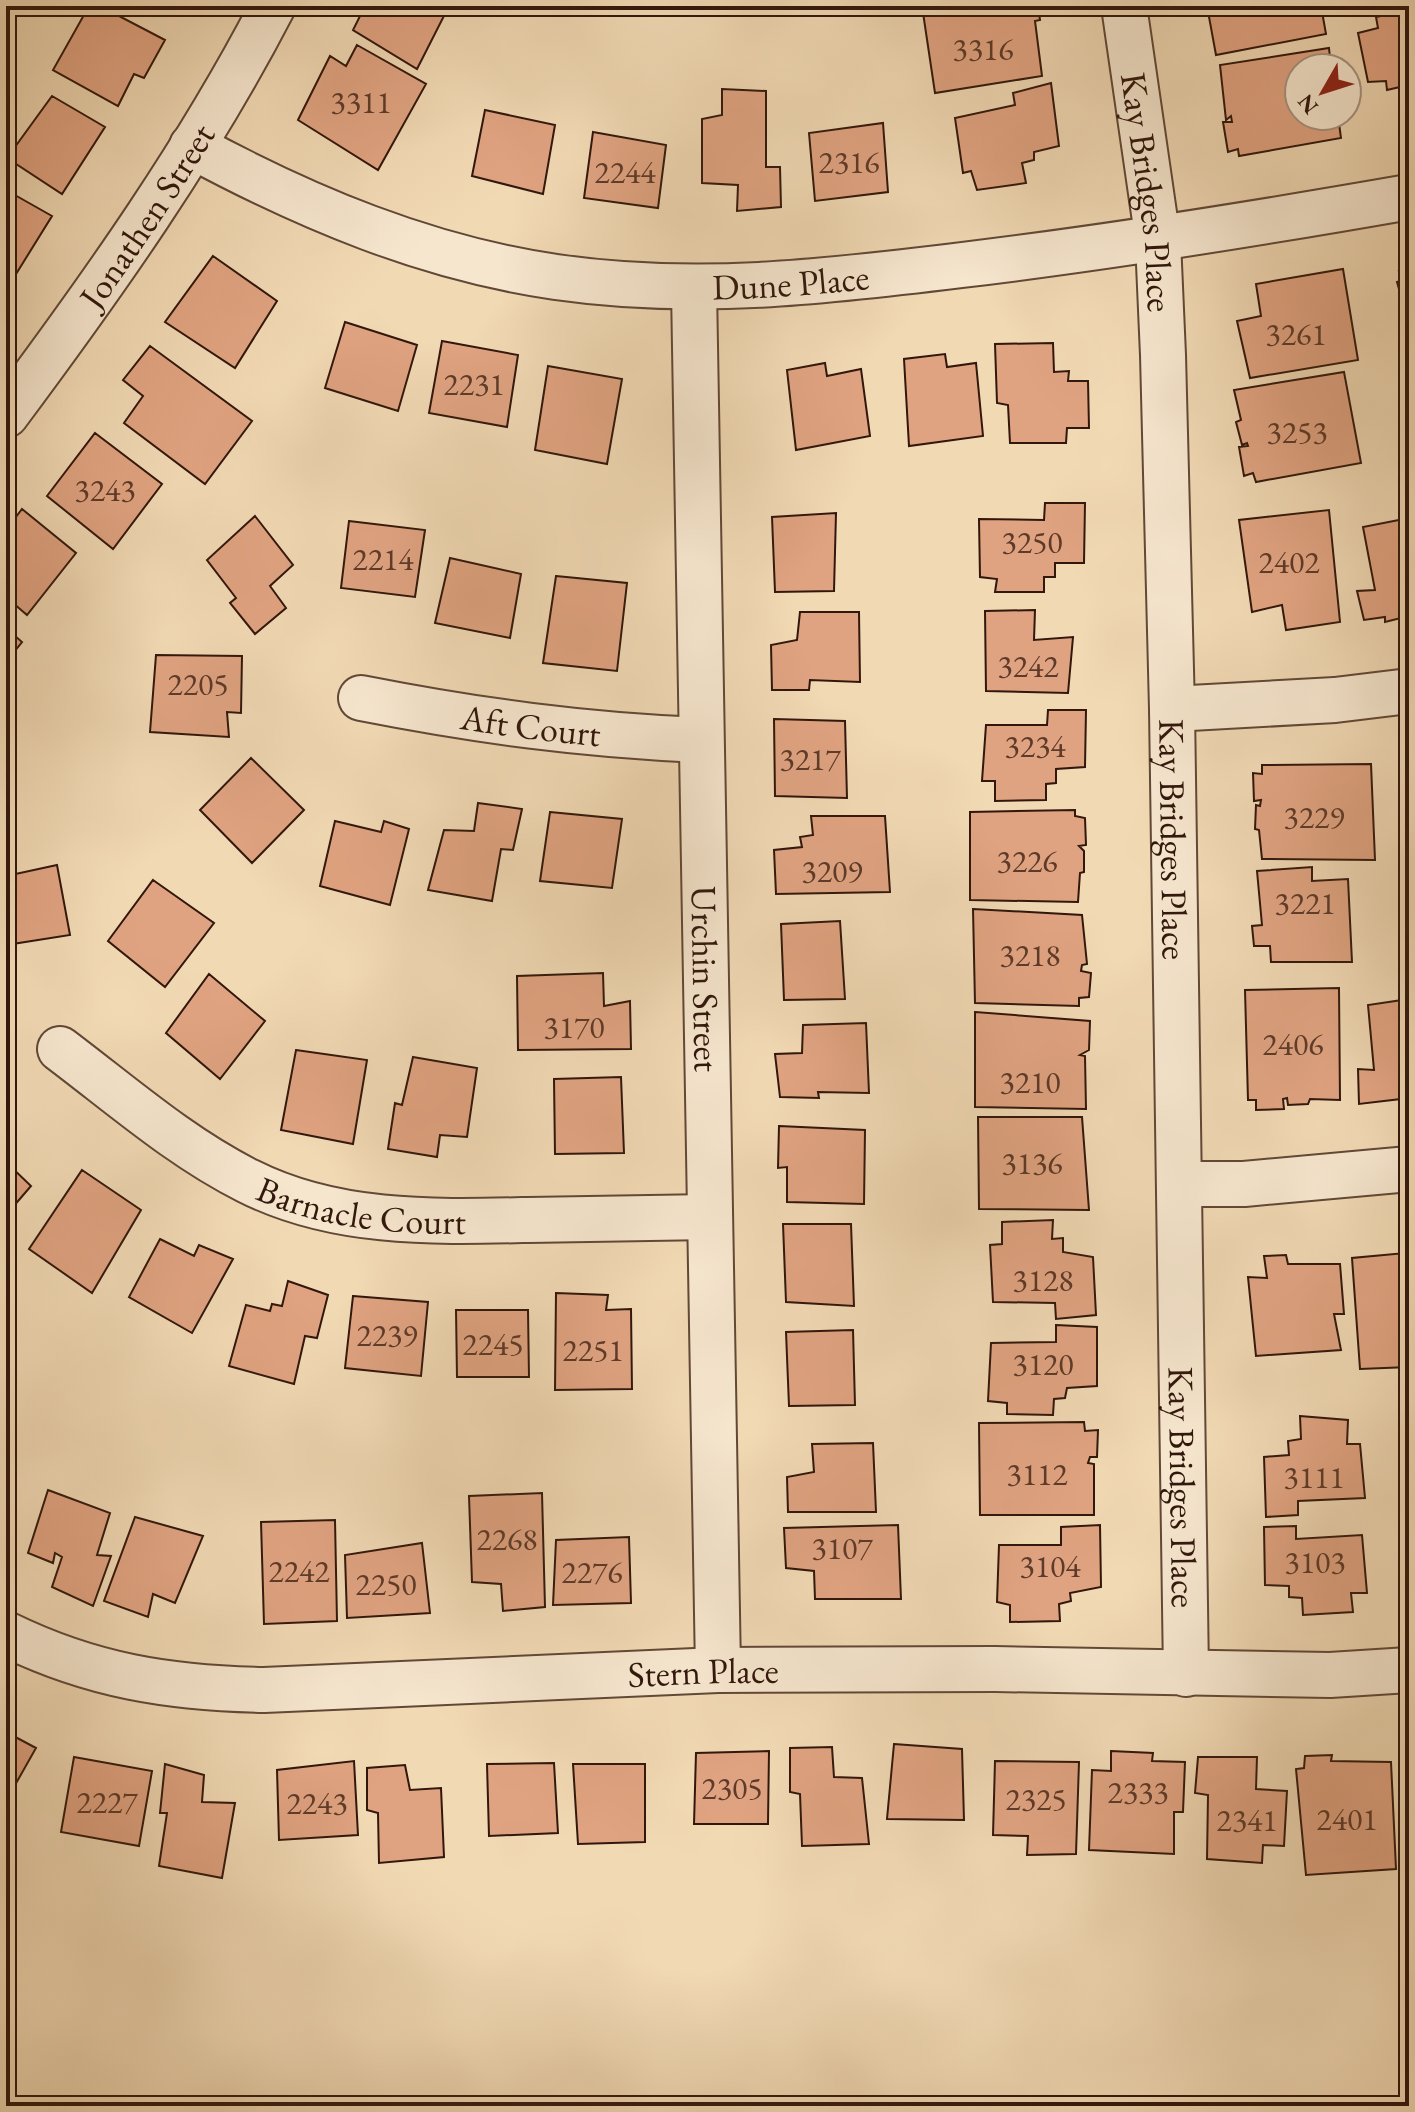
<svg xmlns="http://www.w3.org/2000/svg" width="1415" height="2112" viewBox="0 0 1415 2112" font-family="'EB Garamond',serif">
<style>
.building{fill:#e0a381;stroke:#31170c;stroke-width:2}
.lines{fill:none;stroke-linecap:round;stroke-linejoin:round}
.minor-casing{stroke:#614836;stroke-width:48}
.minor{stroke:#f6e6ce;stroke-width:44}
.labels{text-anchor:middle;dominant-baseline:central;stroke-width:6;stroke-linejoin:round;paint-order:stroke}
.number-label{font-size:32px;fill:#5d3a29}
.street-label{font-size:36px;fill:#31170c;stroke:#f6e6ce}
</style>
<rect width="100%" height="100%" fill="#f1d9b4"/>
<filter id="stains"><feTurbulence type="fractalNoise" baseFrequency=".0025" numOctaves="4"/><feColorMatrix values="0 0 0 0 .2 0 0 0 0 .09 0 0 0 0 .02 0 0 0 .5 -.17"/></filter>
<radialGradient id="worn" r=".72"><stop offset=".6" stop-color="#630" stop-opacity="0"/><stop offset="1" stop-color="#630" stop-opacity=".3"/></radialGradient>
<path class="building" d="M89,6H100L165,40L144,78L134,74L118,106L53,70Z
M365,6H449L417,69L353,30Z
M922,6H1038L1040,20L1035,21L1042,76L935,93Z
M1207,6H1321L1326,34L1216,55Z
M1409,10V111L1406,112L1400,87L1387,90L1386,81L1368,82L1358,33L1378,28L1376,17Z
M357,45L426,84L378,170L298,120L330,56L346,66Z
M1329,48L1331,68H1299V116H1338L1341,138L1239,156L1238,149L1228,152L1223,122H1232L1231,116L1226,120L1220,65Z
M1051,83L1059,146L1034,152V160L1022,163L1026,183L977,190L971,171L963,173L955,118L1015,105L1013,93Z
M722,89L766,91V167H780L781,207L737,211L738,185L702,183V119L722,115Z
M52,96L105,127L62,194L7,158Z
M485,110L555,125L543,194L472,176Z
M883,123L888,192L815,201L809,133Z
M593,132L666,145L658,208L584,198Z
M6,190L52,216L8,287L6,286Z
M213,256L277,301L235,368L165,322Z
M1409,268V325L1397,282L1405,280L1399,271Z
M1343,269L1358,360L1250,378L1237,321L1261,316L1256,284Z
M345,322L417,345L398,411L325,388Z
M442,341L518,355L507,427L429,413Z
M1053,343L1054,372L1069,371L1068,381H1088L1089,428H1067L1066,443H1010L1008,405L997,403L995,344Z
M150,346L252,421L205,484L124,423L143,396L123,380Z
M945,354L947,367L976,363L983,436L909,446L904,359Z
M825,363L827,376L861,369L870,436L796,450L787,370Z
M548,366L622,379L607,464L535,450Z
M1344,372L1361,463L1256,482L1253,473L1244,476L1239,447L1248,446L1247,443L1242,445L1236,422L1241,420L1234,390Z
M95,433L162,484L113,549L47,496Z
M1045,503H1085L1084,563H1055V577H1044V592H995L997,579L980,577L979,519L1044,520Z
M22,509L76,553L27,615L6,597V530Z
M1329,510L1340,622L1286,630L1282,605L1252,612L1239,520Z
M836,513L834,591L775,592L772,517Z
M255,516L293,565L270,586L286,608L255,634L230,603L236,598L207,560Z
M1409,518V616L1385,622V617L1364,620L1357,591L1375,590L1363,527Z
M349,521L425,530L415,597L341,588Z
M450,558L521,574L510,638L435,623Z
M556,576L627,583L617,671L543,663Z
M1035,610L1034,640L1073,637L1068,693L986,691L985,611Z
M800,612H859L860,682L810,680L809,690H772L771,645L797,640Z
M6,628L22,642L6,662Z
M156,655L242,656L241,713L227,712L229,737L150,732Z
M1048,710H1086L1085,767L1056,769V783L1046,784V800L995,801V781H982L986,725H1047Z
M774,719L845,721L847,798L775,796Z
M251,758L304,810L252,863L200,810Z
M1371,764L1375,860L1262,859L1259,830L1255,829L1256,805L1260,806L1261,800L1254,801L1253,773L1262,774V765Z
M1409,769V820L1400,781H1406L1404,771Z
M478,803L522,809L513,850L501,849L492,901L428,890L444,830L474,831Z
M1075,810V816L1085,818L1086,845L1079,846L1084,851V872L1080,873L1078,902L970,900V812Z
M550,812L622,819L612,888L540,881Z
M811,816H885L890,892L776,894L774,850L802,847L800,837L813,835Z
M335,821L381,832L384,821L409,829L390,905L320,886Z
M57,865L70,935L6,945V876Z
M1312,867V881L1348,879L1352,962H1271L1270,946H1254L1252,926L1262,925L1257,871Z
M153,880L214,923L165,987L108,941Z
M973,909L1082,915L1087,964L1082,965L1081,971L1091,973L1089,997L1079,998V1006L975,1003Z
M840,921L845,999L784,1000L781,924Z
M603,973L604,1006L630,1001L631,1049L518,1050L517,976Z
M209,974L265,1021L220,1079L166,1033Z
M1339,988L1340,1100L1310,1099L1308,1104L1288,1105L1287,1098L1283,1099L1284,1109L1256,1110V1100H1248L1245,990Z
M1409,999V1098L1359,1104L1358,1069L1374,1070L1368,1005Z
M975,1012L1090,1021L1089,1050L1080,1055L1085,1056L1086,1109L975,1107Z
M866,1023L869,1093L818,1092L819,1098L780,1097L775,1054L802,1053L803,1025Z
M296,1050L367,1060L353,1144L281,1130Z
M413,1057L477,1068L467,1137L440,1135L437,1157L388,1149L395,1103L402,1105Z
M621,1077L624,1153L555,1154L554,1079Z
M978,1117H1082L1089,1210L979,1209Z
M779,1126L865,1130L864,1204L787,1202V1167L778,1168Z
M6,1162L31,1186L6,1215Z
M82,1170L141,1210L92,1293L29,1249Z
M1053,1220L1052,1239L1063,1238V1252L1093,1257L1096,1315L1056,1319L1055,1303L993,1302L990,1245L1002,1244V1222Z
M783,1224H851L854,1306L786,1302Z
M160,1239L194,1256L199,1245L233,1259L192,1333L129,1297Z
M1405,1253V1260H1409V1367L1360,1369L1352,1258Z
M1286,1255L1288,1264H1340L1344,1314H1334L1341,1350L1256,1356L1248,1277L1267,1278L1264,1256Z
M288,1281L328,1295L317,1338L305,1336L294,1384L229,1366L246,1305L270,1311L272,1304L282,1306Z
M556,1293L608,1295L606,1310L631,1309L632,1389L555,1390Z
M353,1296L428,1302L421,1376L345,1368Z
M456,1310H528L529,1377H457Z
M1056,1325L1097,1327V1386L1067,1388L1065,1398L1054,1399L1053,1415L1007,1414V1403L988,1401L991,1343L1056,1342Z
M853,1330L855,1405L789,1406L786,1332Z
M1300,1416L1348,1420L1347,1444H1360L1365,1498L1298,1501V1515L1266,1517L1264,1457L1289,1455L1288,1441L1301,1439Z
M1084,1422L1085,1431L1098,1430L1097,1457H1090L1088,1463L1094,1464V1515H980L979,1423Z
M873,1443L876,1512H788L787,1477L814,1472L812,1444Z
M48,1490L110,1513L97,1555L111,1556L93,1606L52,1587L62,1557L55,1553L53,1563L28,1553Z
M542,1493L545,1607L503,1611L501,1584L472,1582L469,1496Z
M135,1517L203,1536L175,1603L153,1594L148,1617L104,1601Z
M335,1520L337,1621L264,1624L261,1522Z
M898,1525L901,1599H815L814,1571L786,1568L784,1528Z
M1100,1525L1101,1587L1070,1593L1071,1601L1059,1604L1060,1621L1010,1622V1605L997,1602L999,1545H1061V1527Z
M1296,1526V1539L1362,1535L1367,1593H1351L1353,1612L1303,1615L1302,1598L1289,1597V1586L1265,1585L1264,1527Z
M629,1537L631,1603L553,1605L556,1540Z
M422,1543L430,1613L347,1618L345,1555Z
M6,1732L36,1748L6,1801Z
M894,1744L962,1749L964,1820L887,1819Z
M832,1747L834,1777L862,1778L869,1844L802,1846L800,1794L790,1792V1748Z
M769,1751L768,1824H694L696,1753Z
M1111,1751L1153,1753L1152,1761L1185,1762L1183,1812H1174V1854L1089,1850L1092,1770L1111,1771Z
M1332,1755L1331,1761L1391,1762L1396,1869L1306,1875L1296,1769L1304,1768L1305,1756Z
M74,1757L152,1771L139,1846L61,1832Z
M1198,1757H1257L1256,1789L1287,1791L1284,1846L1263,1845L1262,1863L1207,1859L1208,1795L1195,1793Z
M354,1761L358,1835L279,1840L277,1770Z
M995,1761L1079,1762L1076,1854L1027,1855L1028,1836L993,1835Z
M554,1763L558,1833L489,1836L487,1764Z
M165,1764L204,1775L202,1802L235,1803L222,1878L159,1866L167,1813H160Z
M573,1764H645V1842L578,1844Z
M405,1765L410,1790L441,1788L444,1857L379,1863L378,1813L367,1810V1768Z"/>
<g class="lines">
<g class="minor-casing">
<g id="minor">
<path id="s1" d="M1124,6L1158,241L1163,355L1172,709L1186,1674"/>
<path id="s2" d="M192,146C307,208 426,258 556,277C695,297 824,282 962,265C1112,247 1260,223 1409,197"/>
<path id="s3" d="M694,289L718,1670"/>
<path id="s4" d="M6,415C103,285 198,151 273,6"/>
<path id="s5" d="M361,698C478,721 583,735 701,740"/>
<path d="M1172,709L1335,700L1409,691"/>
<path id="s6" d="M60,1049C121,1095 180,1147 248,1181C335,1225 433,1222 528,1220C589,1219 649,1218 710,1217"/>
<path d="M1180,1184H1244L1409,1169"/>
<path id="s7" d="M6,1634C92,1676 169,1688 264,1690L718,1670L995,1669L1330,1675L1409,1670"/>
</g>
</g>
<use href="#minor" class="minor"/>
</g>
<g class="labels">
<g class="number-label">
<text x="983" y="49">3316</text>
<text x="361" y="102">3311</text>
<text x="849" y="162">2316</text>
<text x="625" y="172">2244</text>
<text x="1296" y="334">3261</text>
<text x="474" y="384">2231</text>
<text x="1297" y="432">3253</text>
<text x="105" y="490">3243</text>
<text x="1032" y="542">3250</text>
<text x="383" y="559">2214</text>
<text x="1289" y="562">2402</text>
<text x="1028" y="666">3242</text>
<text x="198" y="684">2205</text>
<text x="1035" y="746">3234</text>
<text x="810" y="759">3217</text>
<text x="1314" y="817">3229</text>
<text x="1027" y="861">3226</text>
<text x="832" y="871">3209</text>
<text x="1305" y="903">3221</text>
<text x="1030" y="955">3218</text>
<text x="574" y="1027">3170</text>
<text x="1293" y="1044">2406</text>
<text x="1030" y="1082">3210</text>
<text x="1032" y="1163">3136</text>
<text x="1043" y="1280">3128</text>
<text x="387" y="1335">2239</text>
<text x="493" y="1344">2245</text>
<text x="593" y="1350">2251</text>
<text x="1043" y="1364">3120</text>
<text x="1037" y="1474">3112</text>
<text x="1314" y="1477">3111</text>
<text x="507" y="1539">2268</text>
<text x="842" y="1548">3107</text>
<text x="1315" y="1562">3103</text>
<text x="1050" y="1566">3104</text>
<text x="299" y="1571">2242</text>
<text x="592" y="1572">2276</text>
<text x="386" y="1584">2250</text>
<text x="732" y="1788">2305</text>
<text x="1138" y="1792">2333</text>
<text x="1036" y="1799">2325</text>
<text x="107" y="1802">2227</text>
<text x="317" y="1803">2243</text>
<text x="1347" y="1819">2401</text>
<text x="1247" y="1820">2341</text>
</g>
<g class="street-label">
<text stroke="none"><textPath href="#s1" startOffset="188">Kay Bridges Place</textPath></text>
<text stroke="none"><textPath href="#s4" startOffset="244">Jonathen Street</textPath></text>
<text stroke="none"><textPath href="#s2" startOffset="624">Dune Place</textPath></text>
<text stroke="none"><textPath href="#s5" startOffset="172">Aft Court</textPath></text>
<text stroke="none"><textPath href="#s1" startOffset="836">Kay Bridges Place</textPath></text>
<text stroke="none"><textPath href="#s3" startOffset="690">Urchin Street</textPath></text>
<text stroke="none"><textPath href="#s6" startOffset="348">Barnacle Court</textPath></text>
<text stroke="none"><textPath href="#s1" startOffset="1484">Kay Bridges Place</textPath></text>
<text stroke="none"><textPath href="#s7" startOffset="706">Stern Place</textPath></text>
</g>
</g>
<rect width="1415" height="2112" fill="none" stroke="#f1d9b4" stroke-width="32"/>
<rect x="8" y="8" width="1399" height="2096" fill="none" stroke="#31170c" stroke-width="4"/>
<rect x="16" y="16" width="1383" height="2080" fill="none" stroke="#31170c" stroke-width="2"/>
<g transform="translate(1323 92) rotate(231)"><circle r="38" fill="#f6e6ce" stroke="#a79380" stroke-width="2"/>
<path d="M0-6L14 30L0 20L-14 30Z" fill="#8f2418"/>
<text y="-12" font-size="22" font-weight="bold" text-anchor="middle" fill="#31170c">N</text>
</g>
<rect width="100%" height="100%" filter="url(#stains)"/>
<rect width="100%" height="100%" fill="url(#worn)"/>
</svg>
